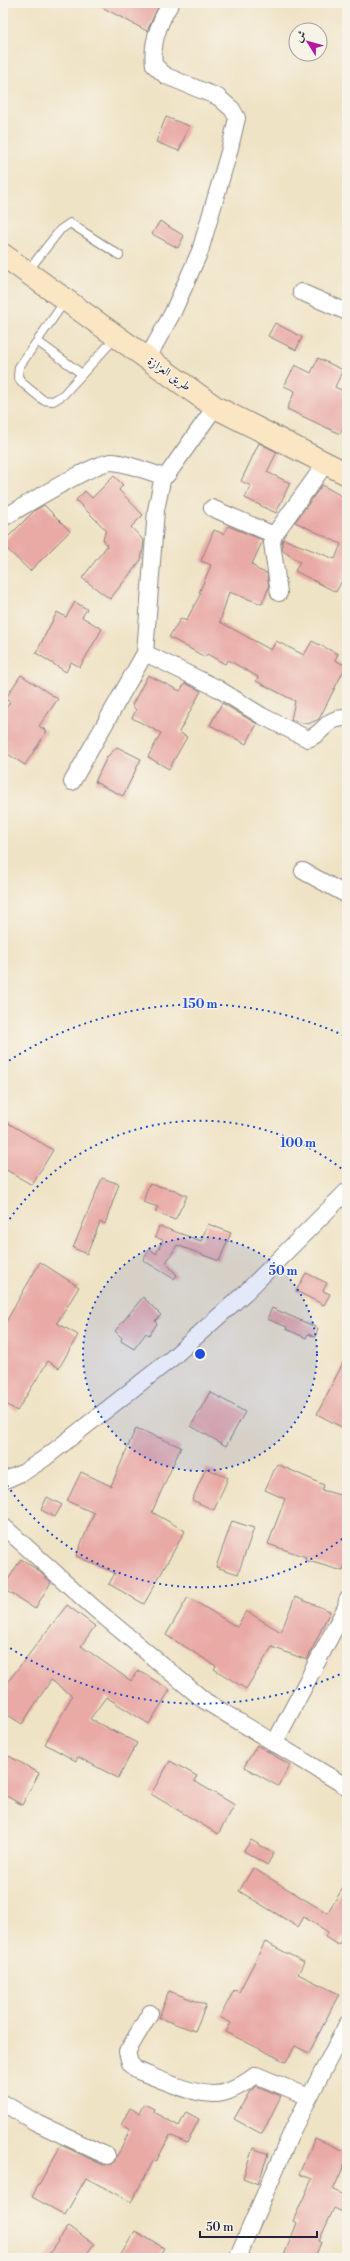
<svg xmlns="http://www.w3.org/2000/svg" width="350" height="2261" viewBox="0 0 350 2261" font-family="'Libre Bodoni',Amiri,serif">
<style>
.building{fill:#e9a9a5}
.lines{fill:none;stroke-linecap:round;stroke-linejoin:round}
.lane-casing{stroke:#888280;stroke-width:10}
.street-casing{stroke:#888280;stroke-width:18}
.secondary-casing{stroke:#888280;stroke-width:24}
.lane{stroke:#fff;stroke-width:8}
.street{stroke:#fff;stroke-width:16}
.secondary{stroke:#fbe6c4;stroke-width:22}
.ring{fill:none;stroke:#1d4ed8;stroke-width:2;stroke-dasharray:2 4}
.labels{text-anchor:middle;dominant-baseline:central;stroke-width:3;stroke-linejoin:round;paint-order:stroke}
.street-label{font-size:12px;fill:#22223b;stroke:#f7f3e8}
.centre{fill:#1d4ed8;stroke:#f7f3e8;stroke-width:2}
.ring-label{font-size:12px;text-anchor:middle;font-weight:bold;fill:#1d4ed8;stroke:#f7f3e8;stroke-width:3;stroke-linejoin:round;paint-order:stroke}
</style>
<rect width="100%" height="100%" fill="#f7f3e8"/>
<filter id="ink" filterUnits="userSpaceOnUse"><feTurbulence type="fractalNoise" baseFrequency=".025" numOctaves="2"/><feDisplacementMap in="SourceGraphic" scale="8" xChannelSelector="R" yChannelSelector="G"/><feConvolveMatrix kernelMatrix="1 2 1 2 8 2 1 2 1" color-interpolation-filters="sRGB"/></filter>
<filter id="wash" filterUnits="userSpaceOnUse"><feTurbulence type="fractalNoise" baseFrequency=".012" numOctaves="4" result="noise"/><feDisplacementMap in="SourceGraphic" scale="16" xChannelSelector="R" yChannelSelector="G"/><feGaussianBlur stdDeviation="0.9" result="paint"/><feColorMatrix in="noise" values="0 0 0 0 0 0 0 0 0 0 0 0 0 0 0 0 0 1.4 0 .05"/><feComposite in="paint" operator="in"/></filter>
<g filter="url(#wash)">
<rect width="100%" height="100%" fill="#efe3c5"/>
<g id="blocks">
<path class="building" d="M94,3H160L147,31Z
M166,117L189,126L179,151L156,142Z
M160,221L184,236L178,248L152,234Z
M275,323L302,337L296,350L268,336Z
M318,358L343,370L335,387L347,393V420L340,434L287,409L295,391L284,386L295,365L311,373Z
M259,443L277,452L267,472L290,483L276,513L245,498L251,486L241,481Z
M114,476L123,485L119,490L143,515L131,527L144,541L141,560L110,599L82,578L107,546L103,539L106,530L76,500L85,491L92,498Z
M322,485L347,499V571L336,592L295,571L300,562L283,551L282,544L283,539L335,559L341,544L295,522Z
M44,505L70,531L30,571L3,545V542L34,511Z
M228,526L263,540L252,564L258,570L267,573L269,587L262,604L229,592L220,622L271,650L276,641L304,655L312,641L338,654L335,660L346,666L319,719L308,724L291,720L295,701L256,681L258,677L228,660L225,664L207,654L205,657L169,637L181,618L186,621L201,593H199L211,565L201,561L214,530L224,534Z
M75,602L87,609L82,617L102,629L80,667L71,662L66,672L36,653L57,612L66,617Z
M21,675L58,699L39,726L47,731L25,765L3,751V713L10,702L5,699Z
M148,675L180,691L185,683L201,691L179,732L187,737L169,769L148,757L161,733L132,718L136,710L132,705Z
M222,703L257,724L246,744L210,725Z
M117,747L141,759L123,796L95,782L107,757Z
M3,1120L53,1150L32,1185L3,1168Z
M102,1178L119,1184L105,1224L100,1222L87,1254L73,1248Z
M149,1184L175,1190L187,1196L175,1220L155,1212L158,1207L143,1202Z
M208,1224L231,1233L219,1261L177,1245L166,1263L177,1275L174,1279L143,1260L150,1249L156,1254L163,1240L155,1237L159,1226L201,1241Z
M40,1262L79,1287L57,1323L78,1335L59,1368L48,1361L17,1411L3,1402V1327Z
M306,1273L327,1283L323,1291L330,1294L324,1305L296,1291Z
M143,1297L161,1315L155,1321L157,1324L149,1335L146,1333L134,1349L121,1341L122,1338L115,1331Z
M272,1308L318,1328L315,1337L308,1334L306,1338L286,1329L287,1327L267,1319Z
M347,1355V1430L317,1414Z
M210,1392L245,1412L226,1446L191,1426Z
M136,1428L181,1447L152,1512L185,1531L144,1604L109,1584L115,1573L76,1556L94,1513L67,1501L81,1472L111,1486Z
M277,1464L324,1485L322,1490L347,1497V1558L343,1571L305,1560L306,1557L268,1544L285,1499L265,1490Z
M206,1468L228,1478L214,1510L192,1500Z
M47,1497L62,1505L55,1517L41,1510Z
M232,1521L254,1528L238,1574L216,1567Z
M21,1559L36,1569L51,1582L35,1609L3,1588Z
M188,1597L237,1627L246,1611L281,1632L295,1597L330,1611L307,1660L272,1647L246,1689L214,1669L216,1666L166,1635Z
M67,1605L95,1626L81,1646L131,1681L138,1670L170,1690L149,1724L106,1697L90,1719L137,1743L118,1778L78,1757L76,1761L45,1744L72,1696L51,1680L22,1724L3,1712V1688Z
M257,1745L290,1765L278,1786L244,1767Z
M9,1756L39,1773L22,1805L3,1794V1767Z
M170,1761L197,1776L194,1781L235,1805L218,1834L151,1794Z
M251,1840L274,1853L267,1865L244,1851Z
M253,1868L327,1913L347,1882V1932L338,1945L325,1937L328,1932L304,1917L298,1927L239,1891Z
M265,1942L304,1962L298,1974L339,1994L309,2053L295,2046L286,2062L226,2032L231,2023L220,2017L234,1990L239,1992Z
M169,1991L206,2005L195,2031L159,2018Z
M257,2086L281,2096L262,2134L234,2119L250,2091Z
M144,2104L154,2109L153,2112L179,2126L186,2112L199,2119L187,2143L170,2135L156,2162L154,2160L131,2202L86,2178L65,2215L32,2197L61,2145L103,2165L113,2164L130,2130L121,2125L130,2108L139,2113Z
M315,2138L347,2152V2159L333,2190L347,2196V2214L334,2208L319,2241L321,2242L315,2258H283L297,2223L293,2221L312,2179L299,2174Z
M253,2148L268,2154L258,2184L243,2178Z
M69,2226L94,2244L84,2258H46Z
M135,2231L164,2248L158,2258H119Z"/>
</g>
</g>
<g filter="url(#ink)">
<use href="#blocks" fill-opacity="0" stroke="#888280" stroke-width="1"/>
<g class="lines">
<g class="lane-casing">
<path id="lane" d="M27,272L60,230L70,223L119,255
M65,301L19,367L18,376L21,382L43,400L53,401L63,395L116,337
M37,341L82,374"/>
</g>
<g class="street-casing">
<path id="street" d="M301,292L347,312
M147,359L173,312L200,251L229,152L237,118L232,109L218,97L166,76L154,65C151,42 159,22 171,3
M163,476L156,510L145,653L217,688L262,716L308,739C325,733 325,717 347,718
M212,508L274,535
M3,518C23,507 94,462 112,462C128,463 147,472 163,476L167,475L215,407
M279,593L272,543L274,535L326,463
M72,782L145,653
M303,871L347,895
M3,1481L24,1472L45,1458L171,1359L246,1292L347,1191
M3,1526L94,1608L205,1701L347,1787
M274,1744L346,1607L347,1600
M150,2013L127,2052L130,2063L136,2070C160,2079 205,2102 229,2091C239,2087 248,2081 256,2075L309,2097
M3,2103L35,2122L107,2156
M237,2258L293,2129L347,2024"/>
</g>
<g class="secondary-casing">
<path id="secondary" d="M3,255L215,407L347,474"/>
</g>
<use href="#lane" class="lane"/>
<use href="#street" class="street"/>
<use href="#secondary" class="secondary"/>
</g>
</g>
<circle cx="200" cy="1354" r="117" fill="#1d4ed8" fill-opacity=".12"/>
<g class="ring">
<circle cx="200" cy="1354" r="117"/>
<path d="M347 1535A233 233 0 0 1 3 1479M3 1229A233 233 0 0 1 347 1173"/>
<path d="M345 1672A350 350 0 0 1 4 1644M4 1064A350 350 0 0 1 345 1036"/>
</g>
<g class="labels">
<g class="street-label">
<text transform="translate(169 374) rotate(35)">طريق العزازة</text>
</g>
</g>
<circle cx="200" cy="1354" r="6" class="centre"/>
<g class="ring-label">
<text x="200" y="1008">150 m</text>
<text x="298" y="1147">100 m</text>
<text x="283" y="1275">50 m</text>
</g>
<rect width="350" height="2261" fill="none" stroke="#f7f3e8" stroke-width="16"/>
<g transform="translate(308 42) rotate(307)"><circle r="19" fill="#f7f3e8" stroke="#a29fa3"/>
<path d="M0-3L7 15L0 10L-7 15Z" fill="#b5179e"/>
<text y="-6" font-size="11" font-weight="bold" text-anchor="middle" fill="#22223b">ش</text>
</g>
<path d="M200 2231v6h117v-6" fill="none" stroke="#22223b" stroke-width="2"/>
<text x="206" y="2231" font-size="12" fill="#22223b" stroke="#f7f3e8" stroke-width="3" paint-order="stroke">50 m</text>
</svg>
